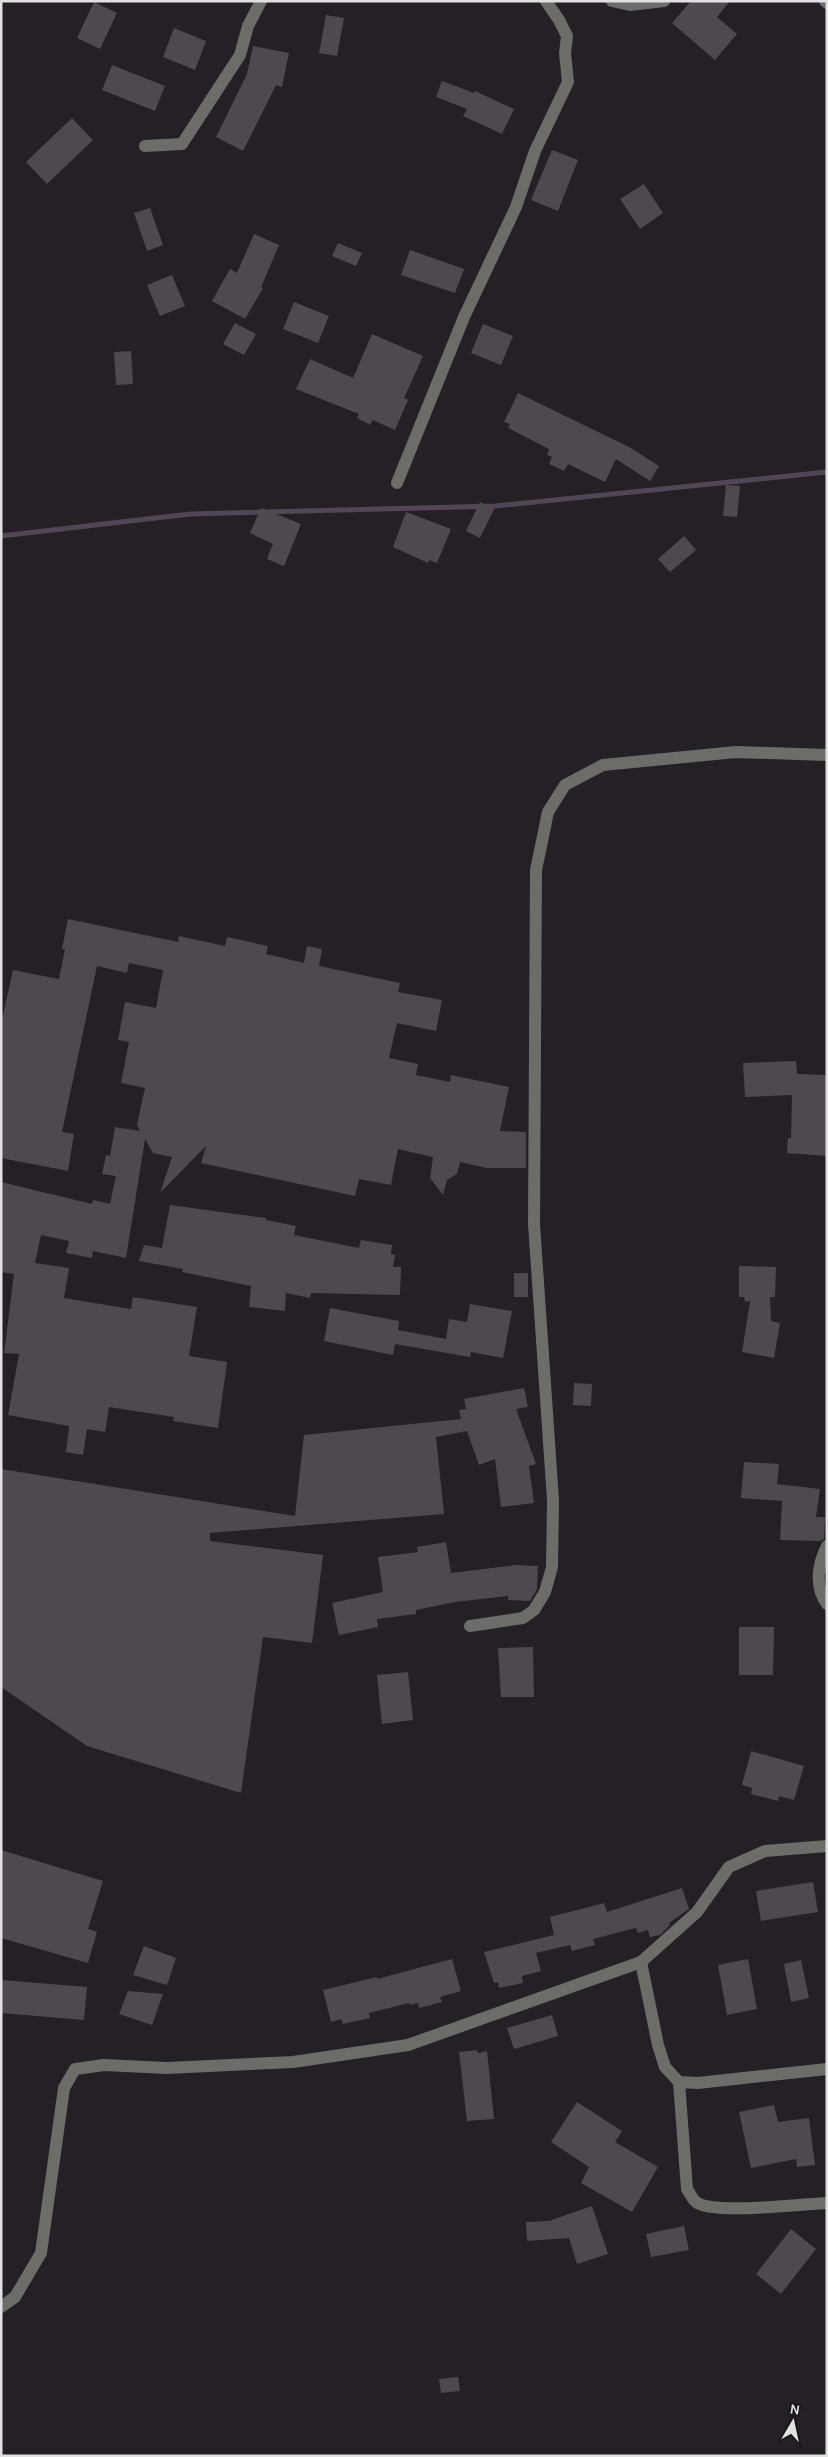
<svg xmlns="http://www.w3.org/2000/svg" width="828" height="2457" viewBox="0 0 828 2457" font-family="Karla,sans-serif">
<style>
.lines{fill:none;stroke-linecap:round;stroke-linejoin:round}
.stream{stroke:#524556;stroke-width:5}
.building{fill:#4e494f}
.minor{stroke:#6c6c69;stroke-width:12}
</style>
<rect width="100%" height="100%" fill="#242025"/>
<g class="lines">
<path class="stream" d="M1,536L190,514L496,506L827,472"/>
</g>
<path class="building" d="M691,1H730L717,17L737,34L715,60L672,23Z
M94,2L117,13L100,49L77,38Z
M326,15L344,18L337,56L319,53Z
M174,28L206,41L195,70L163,57Z
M253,46L289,53L282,87L276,85L243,151L216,137L247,74Z
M112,65L165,86L155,111L102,90Z
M442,81L474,93L475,91L514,109L502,134L463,116L467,109L436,97Z
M72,118L93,140L47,184L26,162Z
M552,150L578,160L558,211L531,200Z
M644,184L663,213L640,229L620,199Z
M150,208L163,245L147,251L134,213Z
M254,234L279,245L261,287L263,288L245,319L212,301L230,269L237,273Z
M338,243L362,253L356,266L332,256Z
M410,250L464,269L455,293L401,275Z
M172,275L185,306L160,316L147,285Z
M294,302L329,316L318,343L283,329Z
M235,323L256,334L244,355L223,344Z
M483,324L513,336L501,365L471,353Z
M372,334L423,356L404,398L408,400L395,430L373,420L370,425L357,418L359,414L296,389L310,359L353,378Z
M131,351L133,384L116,385L114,352Z
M518,393L629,447L659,466L650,481L616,459L605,482L568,464L564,471L549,464L552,457L547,455L549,449L508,428L510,424L504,422Z
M726,485L740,486L737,517L723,516Z
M480,502L494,509L480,538L466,531Z
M261,508L301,524L284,566L267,559L273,544L250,533Z
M406,512L451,529L437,563L429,560L428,563L393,547Z
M684,536L696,550L670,572L658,559Z
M68,919L178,942L179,936L225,946L227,937L268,946L266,954L304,963L307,946L322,949L319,966L400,983L398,992L442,1000L436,1031L397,1023L389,1058L418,1064L416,1075L450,1082L451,1075L509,1087L500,1131L526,1132V1168H487L460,1162L457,1174L447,1180L443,1195L430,1178L433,1157L398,1149L391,1185L359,1179L355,1196L201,1163L206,1146L160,1193L172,1157L153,1153L145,1139L126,1258L93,1251L92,1258L66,1253L69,1241L41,1235L35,1263L69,1268L64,1298L131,1309L133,1297L197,1307L189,1356L227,1362L218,1428L173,1421L174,1417L109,1407L105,1432L87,1429L83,1455L66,1452L69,1426L8,1415L19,1354L4,1353L14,1274L1,1272V1182L92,1204L93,1200L110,1204L116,1176L102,1174L106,1155L110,1156L115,1127L140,1131L137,1125L145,1088L121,1083L129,1042L118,1040L125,1002L156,1008L163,970L129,963L127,973L97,966L62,1132L74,1134L68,1171L1,1158V1024L13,970L59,979L65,949H62Z
M796,1061L797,1074L827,1075V1156L787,1153L788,1138H791L792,1095L745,1097L743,1063Z
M170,1205L266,1218V1220L296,1226L294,1235L359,1248L361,1240L392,1245L391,1254L395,1255L393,1267H401L400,1295L311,1293L310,1298L286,1293L285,1311L249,1307L251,1286L182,1272L183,1269L139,1261L144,1245L162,1248Z
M739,1266L776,1267L775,1297H770L771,1321L780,1323L774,1358L742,1352L750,1301L745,1302L744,1297H739Z
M514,1273H528V1297H514Z
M470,1304L512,1311L503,1358L471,1352L470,1357L395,1344L393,1355L324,1341L330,1308L399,1321L398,1330L446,1339L449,1319L467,1322Z
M574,1383L592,1384L591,1406L573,1405Z
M524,1388L528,1407L516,1409L536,1464L529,1466L534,1503L501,1507L495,1459L479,1465L467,1431L436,1437L444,1514L210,1533V1541L323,1555L312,1643L263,1637L241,1793L87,1746L1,1687V1469L295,1516L304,1435L461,1419L459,1410L466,1409L464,1399Z
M744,1462L779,1464L777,1484L820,1489L816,1517H825L824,1539L820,1541L780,1540L782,1501L741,1498Z
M446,1542L451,1573L515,1565L538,1566L537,1589L530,1601L508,1600V1596L455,1602L416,1610V1614L377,1619L378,1627L339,1635L332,1603L383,1592L378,1557L418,1552L417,1547Z
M739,1627H774L773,1675H739Z
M533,1647L534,1697H501L498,1648Z
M408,1672L413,1720L382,1724L377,1675Z
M751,1751L804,1766L794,1800L779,1796L778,1801L751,1794L752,1788L742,1785Z
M1,1850L103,1881L88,1929L97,1932L88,1963L1,1938Z
M813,1882L818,1912L761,1921L756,1891Z
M682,1888L689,1909L669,1923L670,1925L660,1935L650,1937L648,1930L638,1933L636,1928L593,1939L595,1945L572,1951L570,1945L536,1953L541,1971L522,1976L523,1983L499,1988L498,1982L494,1983L484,1952L554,1935L550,1917L604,1903L607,1912Z
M144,1946L176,1958L167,1985L133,1975Z
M452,1959L461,1991L440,1997L442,2002L419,2008L418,2003L409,2005V2003L369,2013L370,2018L343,2024L341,2019L331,2022L323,1990L377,1977V1979Z
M748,1959L757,2009L727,2015L718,1965Z
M801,1960L809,1998L791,2002L784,1964Z
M1,1980L87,1987L84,2020L1,2013Z
M128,1991L163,1994L152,2025L119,2014Z
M552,2015L558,2036L514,2049L507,2028Z
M477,2050L478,2053L487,2051L494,2119L467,2121L459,2052Z
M577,2102L622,2131L615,2142L658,2167L632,2212L581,2183L589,2167L551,2142Z
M774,2105L778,2122L809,2118L815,2165L797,2167L796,2159L751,2168L739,2112Z
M592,2206L608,2254L577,2264L569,2238L527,2241L526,2222L549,2221Z
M684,2226L689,2250L651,2257L646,2234Z
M791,2229L816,2249L781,2294L756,2274Z
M458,2377L460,2391L441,2393L439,2379Z"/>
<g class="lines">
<path class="minor" d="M612,1L630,5L664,1
M825,1L827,3
M145,146L182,144L240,55L248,26L261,1
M397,483L464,317L516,207L535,151L568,82L565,53L567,36L559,20L546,1
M827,1546C818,1563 814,1587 827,1604
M470,1626L523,1618L534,1610L545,1592L552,1567L553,1500L534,1224L536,870L548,812L565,785L603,765L736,752L827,755
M641,1962L658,2045L665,2067L679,2082L698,2083L827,2069
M679,2082L687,2189C690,2193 692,2199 696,2202C712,2215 803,2204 827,2203
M1,2307L15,2297L41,2253L64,2088L75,2069L104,2065L167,2068L293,2062L408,2045L641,1962L697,1912L729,1867L765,1851L827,1846"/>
</g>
<rect width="828" height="2457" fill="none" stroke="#e2e0e3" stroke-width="5"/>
<g transform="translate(793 2422) rotate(9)" stroke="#1a171b" stroke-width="4" paint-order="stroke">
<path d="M0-4L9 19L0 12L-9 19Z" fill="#e2e0e3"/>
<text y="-8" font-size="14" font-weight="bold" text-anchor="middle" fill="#e2e0e3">N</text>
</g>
</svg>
